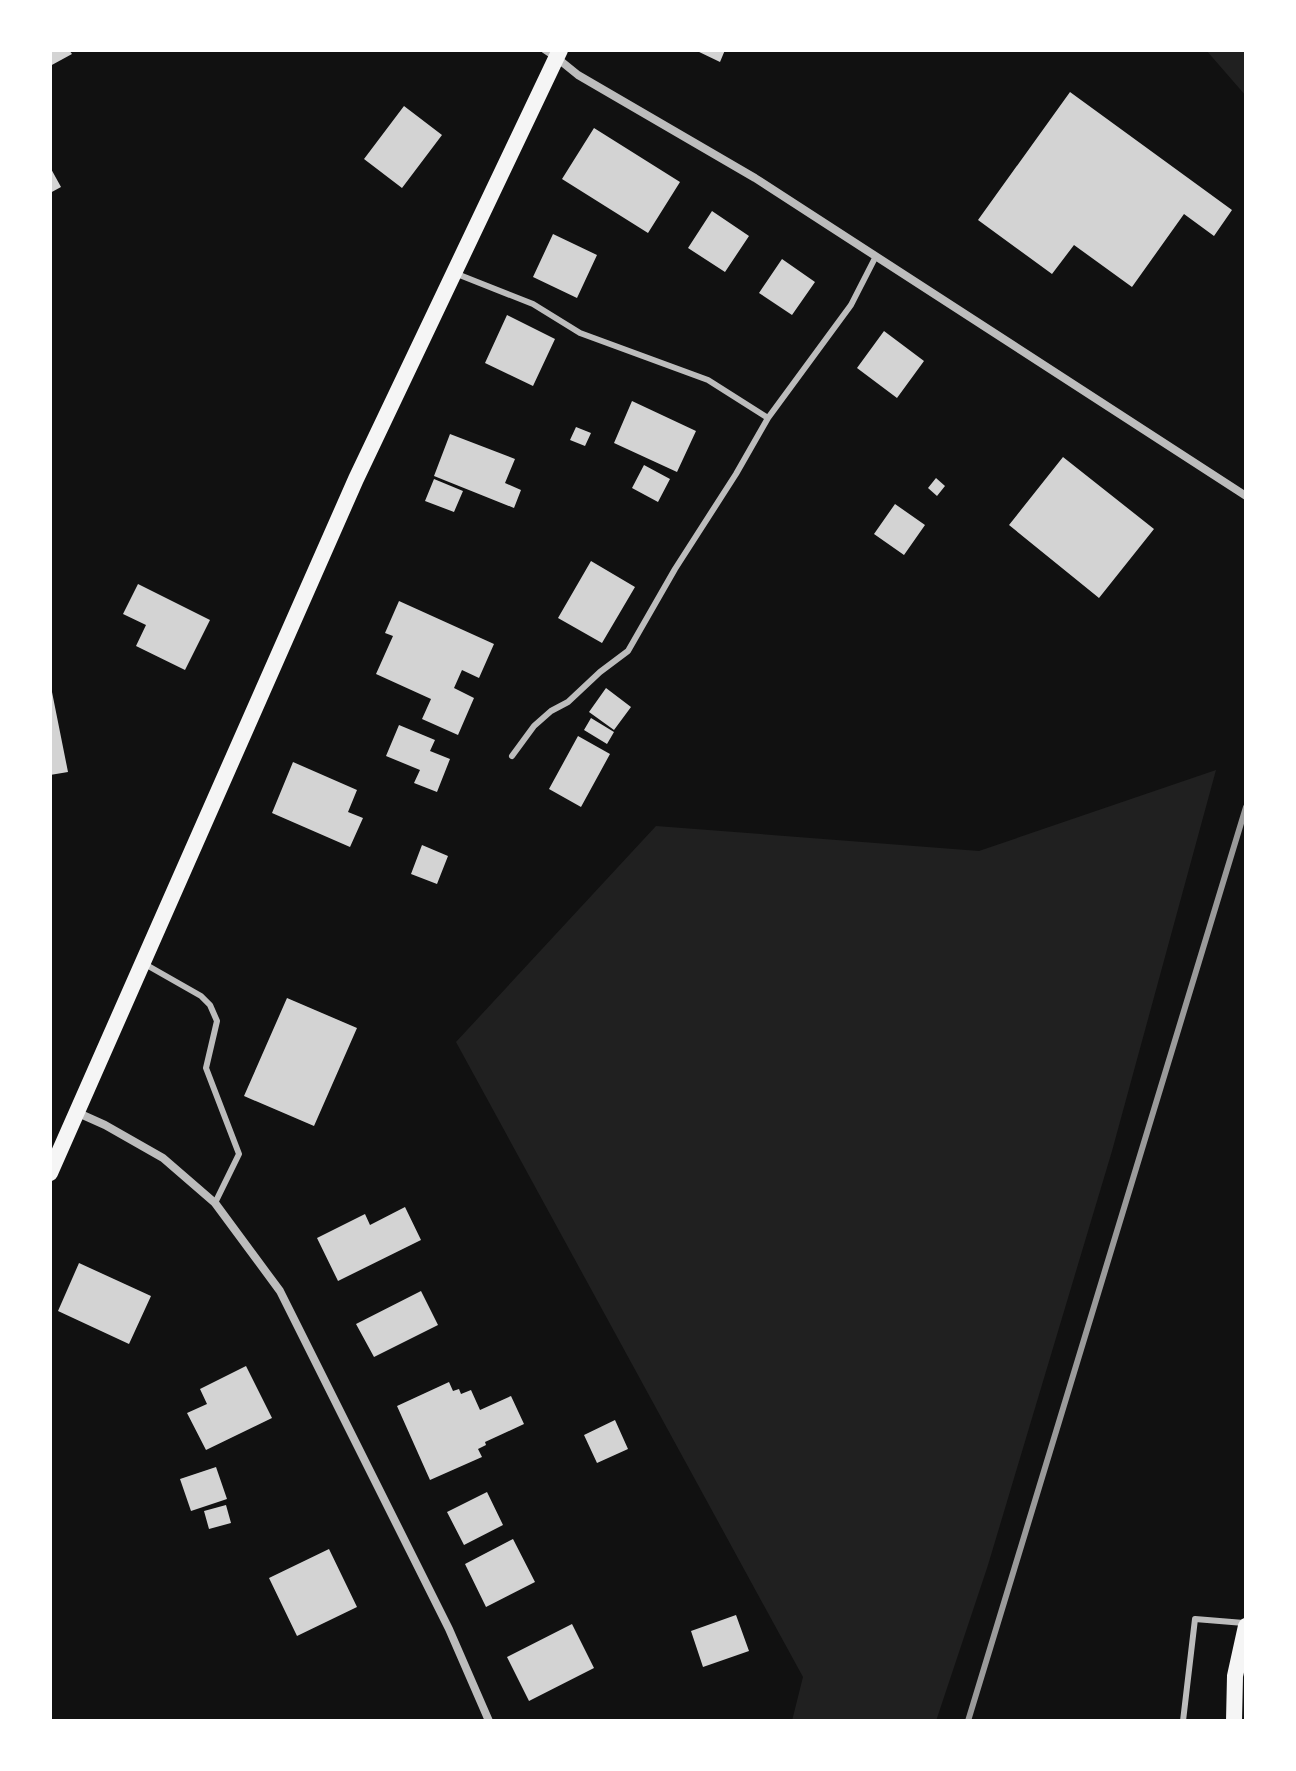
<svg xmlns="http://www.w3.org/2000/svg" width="1296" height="1771" viewBox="0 0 1296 1771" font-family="Roboto,sans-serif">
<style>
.green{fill:#202020}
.building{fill:#d3d3d3}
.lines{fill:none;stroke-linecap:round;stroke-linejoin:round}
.service{stroke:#bcbcbc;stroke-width:6}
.minor{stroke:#bcbcbc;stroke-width:8}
.secondary{stroke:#f5f5f5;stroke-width:16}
.rail{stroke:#9a9a9a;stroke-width:6}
</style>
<rect width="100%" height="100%" fill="#111"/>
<path class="green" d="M1206,50H1246V96Z
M1216,770L1112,1151L988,1565L936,1721H792L803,1677L456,1042L656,826L979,851Z"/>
<path class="building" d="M50,50H69L72,54L50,66Z
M695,50H725L720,62Z
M1070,92L1232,210L1214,236L1184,214L1132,287L1074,245L1052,274L978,220Z
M404,106L442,135L402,188L364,159Z
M594,128L680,182L648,233L562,179Z
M50,167L61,187L50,193Z
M712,211L749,236L725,272L688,248Z
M553,234L597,255L577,298L533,277Z
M782,259L815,282L792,315L759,293Z
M507,315L555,339L533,386L485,363Z
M884,331L924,361L897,398L857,368Z
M632,401L696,431L677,472L614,443Z
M576,427L591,433L585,446L570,440Z
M450,434L515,459L505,483L521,490L514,508L434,476Z
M1063,457L1154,529L1099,598L1009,525Z
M644,465L670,479L658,502L632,488Z
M936,478L945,486L937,496L928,488Z
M434,479L463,491L454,512L425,501Z
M895,504L925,525L904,555L874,534Z
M591,561L635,587L602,643L558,618Z
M138,584L210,620L185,670L136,646L146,625L123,614Z
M399,601L494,644L479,678L462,670L454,688L474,698L458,735L422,719L431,699L376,674L393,636L385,633Z
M51,687L68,772L50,775V688Z
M606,688L631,707L614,730L589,712Z
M591,718L614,732L607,744L584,730Z
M399,725L435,740L430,751L450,759L437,792L414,783L420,770L386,756Z
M578,736L610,754L581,807L549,789Z
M293,762L357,790L348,812L363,818L350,847L272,813Z
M422,845L448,856L437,884L411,874Z
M287,998L357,1028L314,1126L244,1096Z
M405,1207L421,1240L338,1281L317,1238L365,1214L370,1225Z
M79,1263L151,1296L129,1344L58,1311Z
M421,1291L438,1325L374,1357L356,1324Z
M246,1366L272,1418L206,1450L187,1413L207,1404L200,1389Z
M449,1382L453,1391L459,1389L461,1394L471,1390L480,1410L511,1396L524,1424L485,1442L486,1445L478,1449L482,1457L430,1480L397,1406Z
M615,1420L628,1449L597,1463L584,1435Z
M216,1467L227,1499L191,1511L180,1479Z
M487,1492L503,1525L464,1545L447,1512Z
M226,1505L231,1523L209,1529L204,1511Z
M513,1539L535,1582L486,1607L465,1564Z
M329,1549L357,1607L297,1636L269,1578Z
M736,1615L749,1651L703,1667L691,1631Z
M572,1624L594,1668L529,1701L507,1657Z"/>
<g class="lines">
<path class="service" d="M544,50L556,58
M457,274L533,304L580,333L708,380L768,418
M512,756L534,726L551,711L568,702L600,672L628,651L675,569L736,474L768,418L851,305L875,258
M143,963L201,996L210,1005L217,1021L206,1068L239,1154L215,1203
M1183,1721L1195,1619L1244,1623"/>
<path class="minor" d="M557,58L578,75L755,178L1246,496
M76,1112L105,1125L163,1158L215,1203L280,1291L449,1629L489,1721"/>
<path class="secondary" d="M50,1173L356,479L560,50
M1234,1721L1235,1676L1246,1626"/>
<path class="rail" d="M968,1721L1246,807"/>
</g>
<rect width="1296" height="1771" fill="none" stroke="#ffffff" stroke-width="104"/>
</svg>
